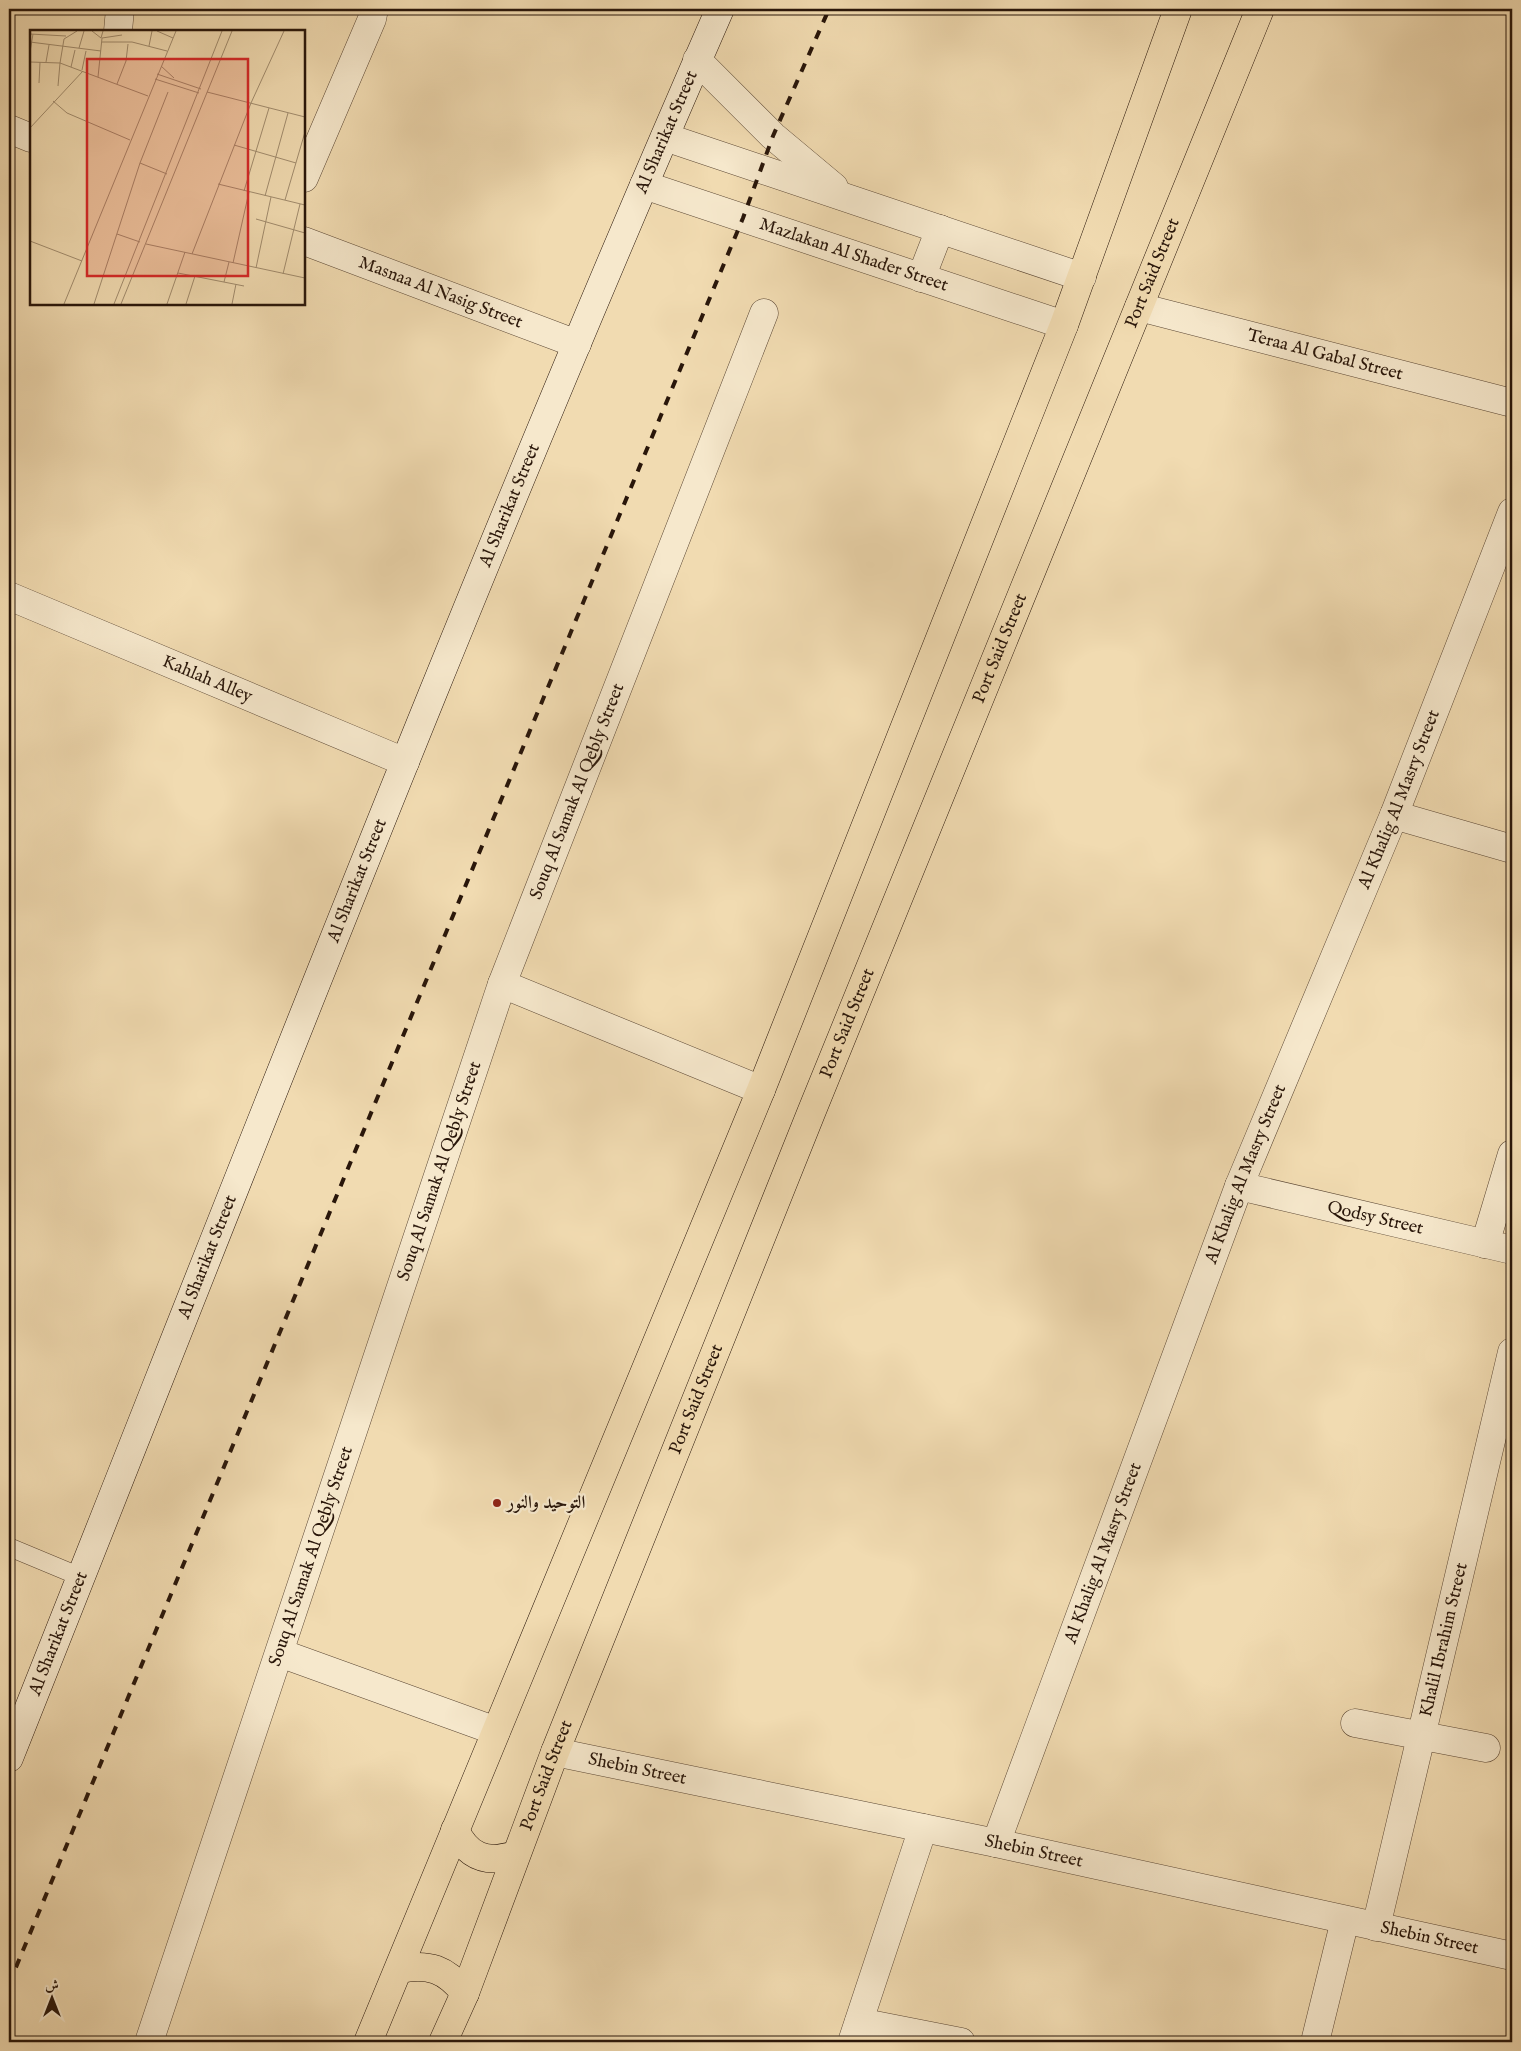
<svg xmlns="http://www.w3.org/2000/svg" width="1521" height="2051" viewBox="0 0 1521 2051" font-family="'IM FELL English',Amiri,serif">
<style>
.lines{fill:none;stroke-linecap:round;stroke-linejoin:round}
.service-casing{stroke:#5b4734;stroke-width:19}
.minor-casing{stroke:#5b4734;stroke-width:29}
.tertiary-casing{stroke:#5b4734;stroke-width:29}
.secondary-casing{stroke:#29160a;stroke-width:29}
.primary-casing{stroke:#29160a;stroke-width:29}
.service{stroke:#f6e8cc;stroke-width:18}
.minor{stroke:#f6e8cc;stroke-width:28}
.tertiary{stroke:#f6e8cc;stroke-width:28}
.secondary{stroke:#f6e8cc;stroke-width:28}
.primary{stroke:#f1dbb1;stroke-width:28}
.rail{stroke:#29160a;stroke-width:4;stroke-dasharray:9 9;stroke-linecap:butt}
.poi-dot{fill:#8f2418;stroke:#f6e8cc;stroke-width:2}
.labels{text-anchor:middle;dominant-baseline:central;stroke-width:4.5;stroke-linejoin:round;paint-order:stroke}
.street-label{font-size:18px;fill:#29160a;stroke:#f6e8cc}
.poi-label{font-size:18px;font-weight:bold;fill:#29160a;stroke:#f6e8cc;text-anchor:start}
.inset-road{fill:none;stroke:#a18c6e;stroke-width:1}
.view{fill:#d62828;fill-opacity:0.15;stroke:#d62828;stroke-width:2.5}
.inset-edge{fill:none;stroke:#29160a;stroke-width:2.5}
</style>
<rect width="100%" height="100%" fill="#f1dbb1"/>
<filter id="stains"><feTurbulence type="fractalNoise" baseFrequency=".004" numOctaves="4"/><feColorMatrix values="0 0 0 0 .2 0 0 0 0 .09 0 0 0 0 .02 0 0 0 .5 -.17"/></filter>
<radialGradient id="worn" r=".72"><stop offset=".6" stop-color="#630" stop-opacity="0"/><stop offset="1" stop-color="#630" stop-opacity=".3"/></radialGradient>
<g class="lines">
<g class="service-casing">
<path id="service" d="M9,1547L81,1577"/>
</g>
<g class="minor-casing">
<g id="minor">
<path d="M118,31L120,9"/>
<path d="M9,129L31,138"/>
<path d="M304,178L372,19L374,9"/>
<path id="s1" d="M304,241L577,344"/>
<path id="s2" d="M1139,307L1512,403"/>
<path id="s3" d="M9,596L405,762"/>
<path d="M1394,815L1512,849"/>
<path d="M502,984L761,1090"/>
<path id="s4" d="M1239,1186L1512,1250"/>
<path d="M1485,1244L1512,1154"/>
<path d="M280,1653L496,1731"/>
<path d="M1355,1723L1486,1748"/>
<path id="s5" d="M1376,1927L1512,1352"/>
<path d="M859,2022L961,2042"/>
<path id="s6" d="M149,2042L502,984L764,313"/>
<path d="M852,2042L923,1828"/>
<path d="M1315,2042L1345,1920"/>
</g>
</g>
<g class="tertiary-casing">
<g id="tertiary">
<path d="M697,60L773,136L834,187"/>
<path d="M665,137L1082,277"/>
<path id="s7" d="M644,185L1064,325"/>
<path d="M921,278L940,229"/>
<path id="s8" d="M555,1752L996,1843L1512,1956"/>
<path id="s9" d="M996,1843L1239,1186L1394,815L1512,512"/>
</g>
</g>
<g class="secondary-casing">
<g id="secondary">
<path id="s10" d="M9,1758C242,1173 468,585 720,9"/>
</g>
</g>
<g class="primary-casing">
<g id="primary">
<path d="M455,1830C468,1857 486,1864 515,1855"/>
<path d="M399,1969C429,1963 446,1969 465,1993"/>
<path d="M368,2042L761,1090L1064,325L1178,9"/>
<path id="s11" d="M443,2042L465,1993L555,1752L811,1113L1260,9"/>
</g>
</g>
<use href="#service" class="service"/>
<use href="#minor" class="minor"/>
<use href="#tertiary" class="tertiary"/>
<use href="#secondary" class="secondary"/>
<use href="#primary" class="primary"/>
<path class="rail" d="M9,1984L743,218L773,136L829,9"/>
</g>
<circle class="poi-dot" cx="497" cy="1503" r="5"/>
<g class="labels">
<g class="street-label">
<text stroke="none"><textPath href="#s10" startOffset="1754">Al Sharikat Street</textPath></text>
<text stroke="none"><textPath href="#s7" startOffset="221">Mazlakan Al Shader Street</textPath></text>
<text stroke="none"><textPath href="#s11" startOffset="1906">Port Said Street</textPath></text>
<text stroke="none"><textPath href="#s1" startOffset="146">Masnaa Al Nasig Street</textPath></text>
<text stroke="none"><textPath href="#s2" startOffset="192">Teraa Al Gabal Street</textPath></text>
<text stroke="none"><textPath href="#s10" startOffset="1349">Al Sharikat Street</textPath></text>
<text stroke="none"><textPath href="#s11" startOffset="1501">Port Said Street</textPath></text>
<text stroke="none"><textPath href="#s3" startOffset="215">Kahlah Alley</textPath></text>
<text stroke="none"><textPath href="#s6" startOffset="1322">Souq Al Samak Al Qebly Street</textPath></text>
<text stroke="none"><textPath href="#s9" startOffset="1119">Al Khalig Al Masry Street</textPath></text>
<text stroke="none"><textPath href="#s10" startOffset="944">Al Sharikat Street</textPath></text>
<text stroke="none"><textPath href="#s11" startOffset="1096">Port Said Street</textPath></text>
<text stroke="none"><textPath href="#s6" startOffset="918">Souq Al Samak Al Qebly Street</textPath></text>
<text stroke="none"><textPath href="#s9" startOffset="714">Al Khalig Al Masry Street</textPath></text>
<text stroke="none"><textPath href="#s4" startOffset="140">Qodsy Street</textPath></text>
<text stroke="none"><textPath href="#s10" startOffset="539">Al Sharikat Street</textPath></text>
<text stroke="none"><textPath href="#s11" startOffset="691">Port Said Street</textPath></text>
<text stroke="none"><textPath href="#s9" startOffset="309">Al Khalig Al Masry Street</textPath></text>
<text stroke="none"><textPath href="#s6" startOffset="512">Souq Al Samak Al Qebly Street</textPath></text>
<text stroke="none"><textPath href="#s10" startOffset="134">Al Sharikat Street</textPath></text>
<text stroke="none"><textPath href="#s5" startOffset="295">Khalil Ibrahim Street</textPath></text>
<text stroke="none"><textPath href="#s8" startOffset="84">Shebin Street</textPath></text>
<text stroke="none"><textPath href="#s11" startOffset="286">Port Said Street</textPath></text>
<text stroke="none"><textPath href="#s8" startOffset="489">Shebin Street</textPath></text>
<text stroke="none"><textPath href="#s8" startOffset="894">Shebin Street</textPath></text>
</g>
<g class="poi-label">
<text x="507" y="1503">التوحيد والنور</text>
</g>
</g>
<g transform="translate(30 30)">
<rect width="275" height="275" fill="#f1dbb1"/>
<path class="inset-road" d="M62,1L71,8L73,1M127,1L143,8M0,4L36,6M0,12L71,21M72,12H102L137,21M119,16L122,1M49,18L54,1M0,22L3,4M0,32L30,33L118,66M16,32L19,15M30,33L34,9L47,1M131,36L144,48M41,37L45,20M52,40L56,21M127,44L171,59M68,47L72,8L92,5M125,49L169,63M9,53L10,32M87,54L96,31L98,14M28,56L30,33M177,62L275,87M23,71L37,83L100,110M0,98L53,41M204,115L266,133M110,133L137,144M188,154L275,175M214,161L239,78M235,166L258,83M255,170L275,102M226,189L275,203M87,204L110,212M0,211L52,231M116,214L275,248M162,224L221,73L254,1M203,233L219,162M226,238L241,167M148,243L214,256M253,244L270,174M194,252L199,232M34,274L146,1M64,274L110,133L138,62M84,274L192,1M91,274L202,1M137,274L155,222M156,274L165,246M202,274L206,254"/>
<path class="view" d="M57,29H218V246H57Z"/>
<rect width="275" height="275" class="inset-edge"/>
</g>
<rect width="1521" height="2051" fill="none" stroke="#f1dbb1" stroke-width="30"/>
<rect x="10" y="10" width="1501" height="2031" fill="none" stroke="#29160a" stroke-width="2.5"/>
<rect x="15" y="15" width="1491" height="2021" fill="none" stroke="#29160a"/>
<g transform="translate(52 1998)" stroke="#f6e8cc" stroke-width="4" paint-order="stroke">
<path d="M0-4L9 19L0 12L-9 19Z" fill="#29160a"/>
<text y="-8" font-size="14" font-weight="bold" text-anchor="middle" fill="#29160a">ش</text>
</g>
<rect width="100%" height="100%" filter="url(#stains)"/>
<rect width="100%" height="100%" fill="url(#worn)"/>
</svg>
